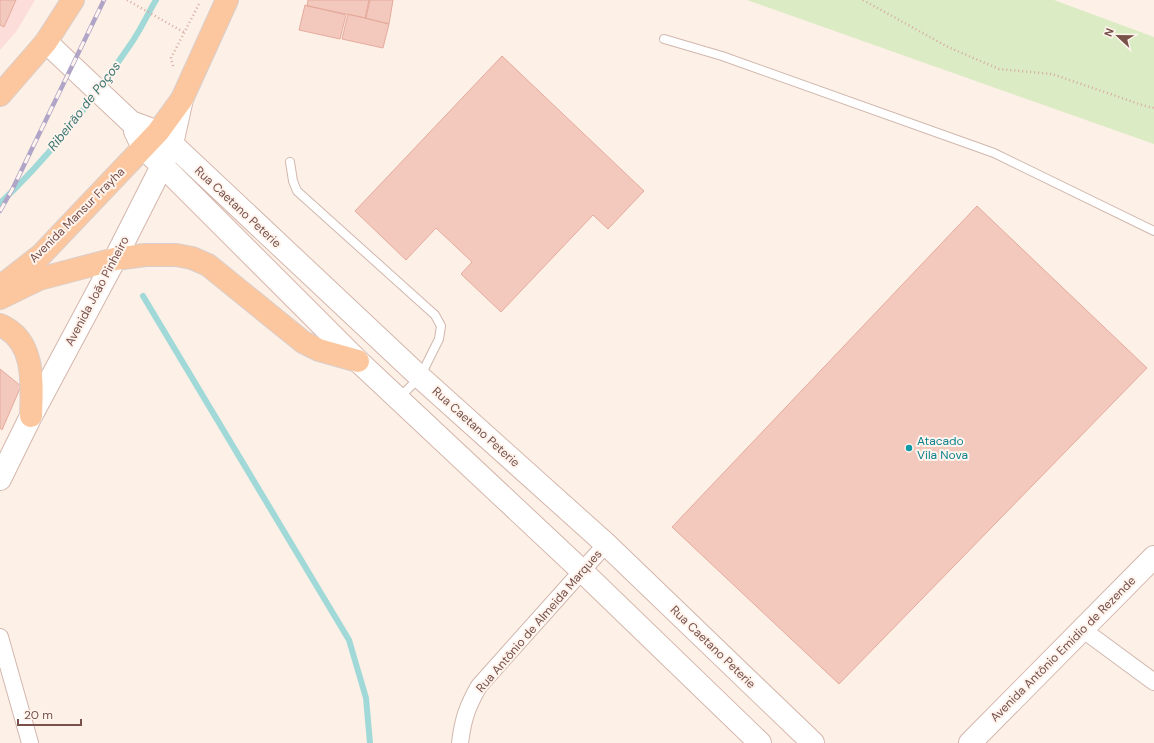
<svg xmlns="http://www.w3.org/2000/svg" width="1154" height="743" viewBox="0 0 1154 743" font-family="'DM Sans',sans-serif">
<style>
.commercial{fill:#fdddda}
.green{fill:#dbebc4}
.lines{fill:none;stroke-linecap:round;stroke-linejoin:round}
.stream{stroke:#a0d9d7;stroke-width:6}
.building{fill:#f3c8bd;stroke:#e5ab9d}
.lane-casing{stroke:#d1b7ae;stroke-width:10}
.street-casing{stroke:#d1b7ae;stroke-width:18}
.secondary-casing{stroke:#d4b6ac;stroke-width:24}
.primary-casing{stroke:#d9cecc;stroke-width:24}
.path{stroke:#d8aba0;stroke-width:2.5;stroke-dasharray:1 3;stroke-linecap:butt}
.lane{stroke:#fff;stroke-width:8}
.street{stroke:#fff;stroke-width:16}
.secondary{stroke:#fff;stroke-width:22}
.primary{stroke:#fcc79e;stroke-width:22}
.rail-casing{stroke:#b0a4c7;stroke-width:4.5}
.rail{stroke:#fff4ed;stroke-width:3;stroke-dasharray:9;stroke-linecap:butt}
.culture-dot{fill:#0f9aa8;stroke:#fff4ed;stroke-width:1.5}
.labels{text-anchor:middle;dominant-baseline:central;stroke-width:4;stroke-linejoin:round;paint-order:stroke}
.street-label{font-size:12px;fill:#77514a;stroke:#fff4ed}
.culture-label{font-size:12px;fill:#0d838f;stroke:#fff4ed;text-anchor:start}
.water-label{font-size:13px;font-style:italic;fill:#3a7573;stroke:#fff4ed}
</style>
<rect width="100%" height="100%" fill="#fdf0e6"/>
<path class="commercial" d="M0,0H35L16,32L0,50Z"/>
<path class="green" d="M747,0H1054L1154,37V144Z"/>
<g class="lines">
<path class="stream" d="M0,203C50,157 92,101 130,45C140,31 147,15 156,0
M143,296L349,640L366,698L370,743"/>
</g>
<path class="building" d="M0,0H16L4,27L0,25Z
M308,0H370L366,18L307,6Z
M369,0H393L389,24L365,18Z
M305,5L346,15L340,39L299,30Z
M348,14L389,24L383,48L342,39Z
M502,56L644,191L608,229L593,215L501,312L461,274L472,262L436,228L406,260L355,211Z
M977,206L1147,368L839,684L672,527Z
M0,369L21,386L2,430L0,428Z"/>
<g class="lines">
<g class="lane-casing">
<path id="lane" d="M664,39L722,56L994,153L1154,231
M290,162L293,181L297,191L435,315L441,326L439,339L420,377L399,398"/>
</g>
<g class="street-casing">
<path id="street" d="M1082,629L1154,682
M0,637L30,743
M460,743C463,719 467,707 479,686L606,544"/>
</g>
<g class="secondary-casing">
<path id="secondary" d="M46,42L131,122L158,132L172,144L420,377L606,544L813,743
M135,131L143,148L171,174L358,361L582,571L760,743
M0,479L31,416L115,259L162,166L172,144L182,99
M970,743L1154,557"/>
</g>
<g class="primary-casing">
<path id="primary" d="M0,95L46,42L73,0
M0,287L41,255L158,132L182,99L227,0
M0,298L39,279L115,259L145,255H176L192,258L208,265L303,342L319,350L358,361
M0,325C36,340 32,384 31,416"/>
</g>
<path class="path" d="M127,0L185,33
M863,0L948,47L999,69L1052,74L1142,105L1154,108
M173,66L171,58L199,4"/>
<use href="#lane" class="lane"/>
<use href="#street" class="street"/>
<use href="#secondary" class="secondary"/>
<use href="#primary" class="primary"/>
<g class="rail-casing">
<path id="rail" d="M0,211L12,190L104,0"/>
</g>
<use href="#rail" class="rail"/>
</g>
<circle class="culture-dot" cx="909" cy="448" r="4"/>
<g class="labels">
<g class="street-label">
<text transform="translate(238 207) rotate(43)">Rua Caetano Peterie</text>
<text transform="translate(77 215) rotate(-45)">Avenida Mansur Frayha</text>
<text transform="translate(97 291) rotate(-62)">Avenida João Pinheiro</text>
<text transform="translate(476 427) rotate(42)">Rua Caetano Peterie</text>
<text transform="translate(539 621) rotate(-49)">Rua Antônio de Almeida Marques</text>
<text transform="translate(713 647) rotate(44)">Rua Caetano Peterie</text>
<text transform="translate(1063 649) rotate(-45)">Avenida Antônio Emidio de Rezende</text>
</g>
<g class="culture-label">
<text x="917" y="441">Atacado<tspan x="917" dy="14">Vila Nova</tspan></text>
</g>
<g class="water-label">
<text transform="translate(84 106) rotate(-52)">Ribeirão de Poços</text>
</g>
</g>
<g transform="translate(1118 36) rotate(292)" stroke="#fff4ed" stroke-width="3" paint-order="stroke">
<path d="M0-3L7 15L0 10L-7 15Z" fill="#77514a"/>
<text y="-6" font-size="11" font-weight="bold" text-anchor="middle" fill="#77514a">N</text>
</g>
<path d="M18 719v6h63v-6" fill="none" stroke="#77514a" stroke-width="2"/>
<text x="24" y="719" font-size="12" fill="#77514a" stroke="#fff4ed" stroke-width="3" paint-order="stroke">20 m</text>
</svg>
